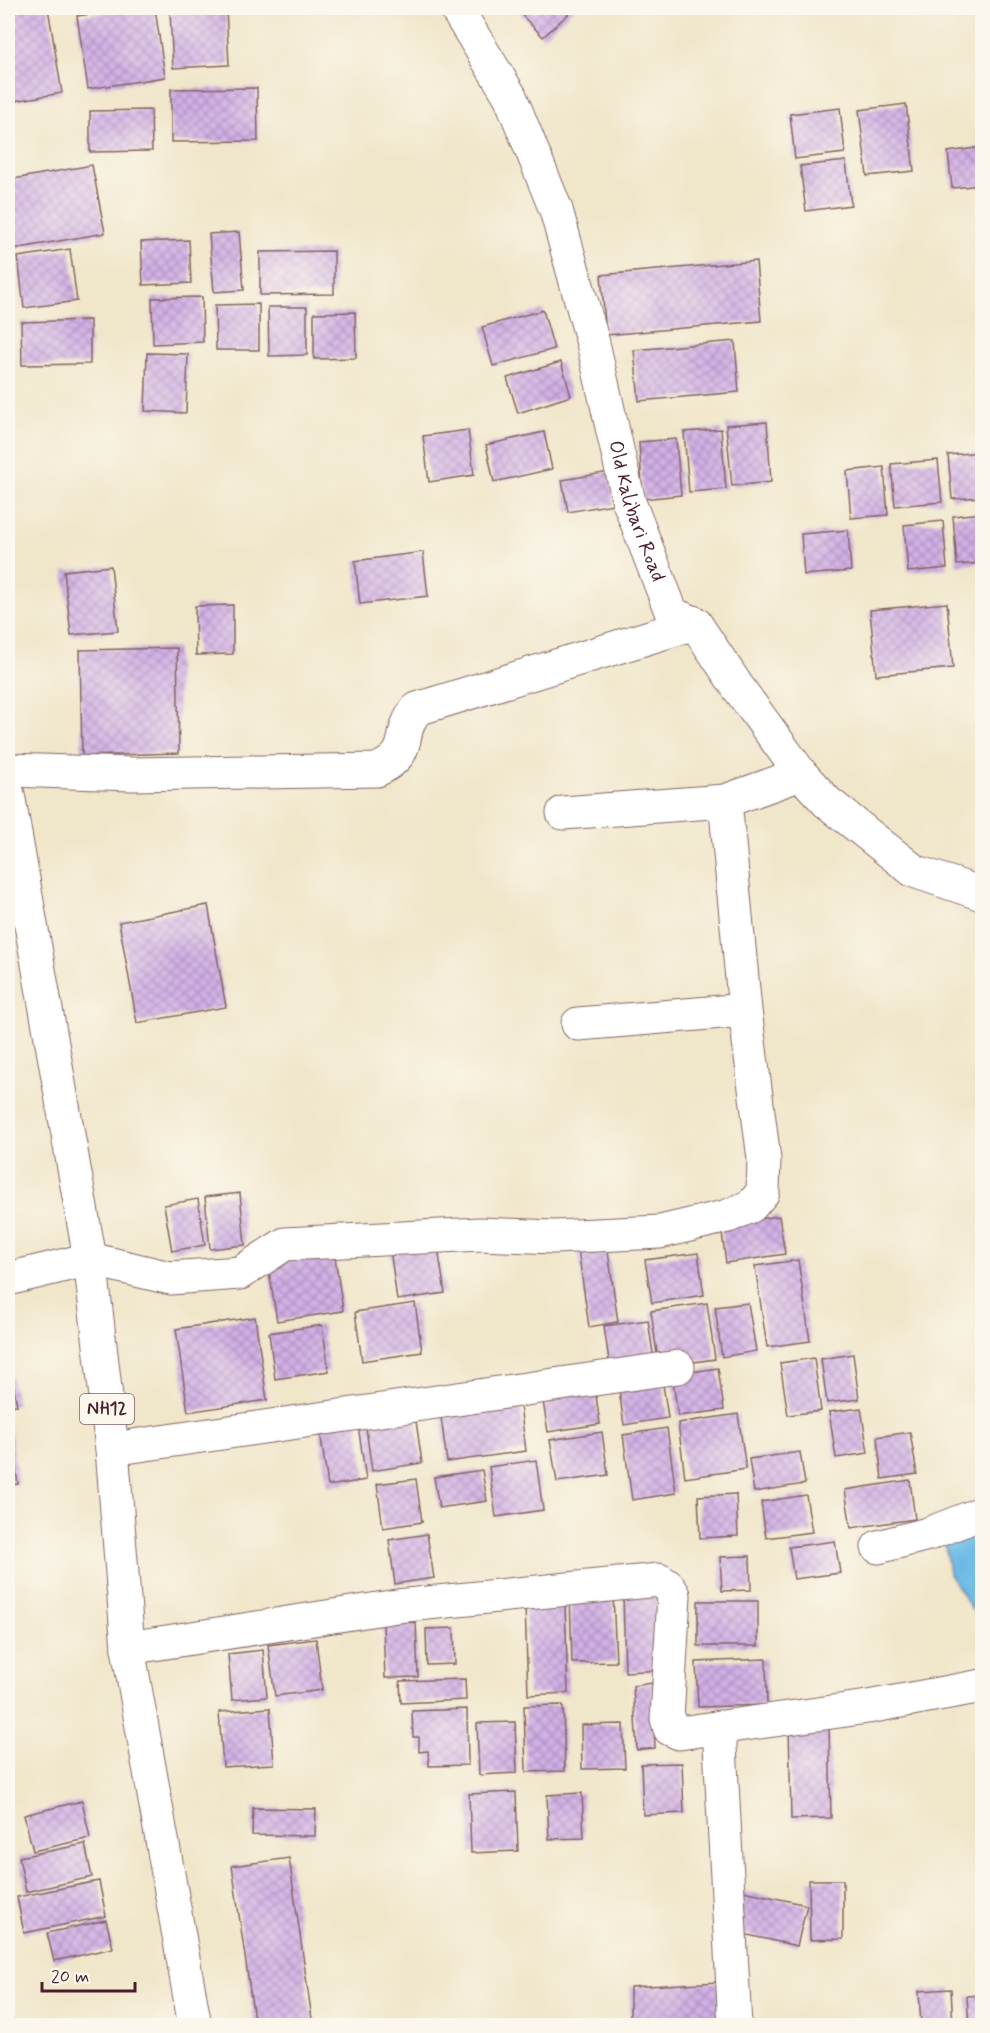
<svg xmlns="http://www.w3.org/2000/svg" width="990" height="2033" viewBox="0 0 990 2033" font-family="Mynerve,sans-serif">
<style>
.water{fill:#6bbae6;stroke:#5a6c88;stroke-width:1.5}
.building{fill:url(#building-cross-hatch)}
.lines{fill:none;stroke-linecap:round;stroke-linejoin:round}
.street-casing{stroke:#846563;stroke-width:35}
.secondary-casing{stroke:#846563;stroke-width:35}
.highway-casing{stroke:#846563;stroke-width:35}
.street{stroke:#fff;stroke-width:33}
.secondary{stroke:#fff;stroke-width:33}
.highway{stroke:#fff;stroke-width:33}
.labels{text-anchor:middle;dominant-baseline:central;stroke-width:6;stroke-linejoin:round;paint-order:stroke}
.shield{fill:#fbf7ec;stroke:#7f6065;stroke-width:1.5}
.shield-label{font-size:18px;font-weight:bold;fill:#4a1f2b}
.street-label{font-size:20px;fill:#4a1f2b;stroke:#fbf7ec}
</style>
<defs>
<pattern id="building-cross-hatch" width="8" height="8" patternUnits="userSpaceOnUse" patternTransform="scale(1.5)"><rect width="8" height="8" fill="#d2b0e6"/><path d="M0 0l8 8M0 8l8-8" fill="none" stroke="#ac8fbb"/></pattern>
</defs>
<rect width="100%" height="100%" fill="#fbf7ec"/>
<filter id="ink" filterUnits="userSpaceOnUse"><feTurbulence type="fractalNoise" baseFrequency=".0167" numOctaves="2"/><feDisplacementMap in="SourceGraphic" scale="12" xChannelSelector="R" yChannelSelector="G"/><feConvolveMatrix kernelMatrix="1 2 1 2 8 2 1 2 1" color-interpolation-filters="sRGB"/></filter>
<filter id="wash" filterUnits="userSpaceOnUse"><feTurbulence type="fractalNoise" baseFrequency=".008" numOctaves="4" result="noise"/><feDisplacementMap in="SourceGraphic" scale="24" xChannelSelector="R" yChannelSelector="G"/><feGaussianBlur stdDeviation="1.35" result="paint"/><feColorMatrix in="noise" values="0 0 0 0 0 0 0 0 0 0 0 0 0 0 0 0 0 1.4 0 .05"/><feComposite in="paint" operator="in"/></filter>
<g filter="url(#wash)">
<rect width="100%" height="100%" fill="#f0e6ca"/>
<path class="water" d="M982,1528V1625L949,1574L944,1538Z"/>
<g id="blocks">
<path class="building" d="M8,8H48L62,93L8,102Z
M134,8H155L165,77L88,89L77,16Z
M226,8L229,65L173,68L170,12Z
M515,8H575L543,37Z
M257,88L258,141L171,142V89Z
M906,104L914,171L867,176L859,110Z
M840,108L845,153L795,159L790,114Z
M151,110L152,151L90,152V111Z
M982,147V185L952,188L948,152Z
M846,161L851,205L806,211L800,166Z
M92,165L105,233L8,250V180Z
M239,232L244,290L214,292L209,234Z
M189,240L191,283L143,285L141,242Z
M70,249L77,301L24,308L18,257Z
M334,251V294L260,295V252Z
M756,261L761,321L606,335L601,275Z
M202,297L203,342L153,344L152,298Z
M259,304V350H216L215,305Z
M268,307H307V355L269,356Z
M543,310L554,349L493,366L482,327Z
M355,312L356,358L314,359V313Z
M90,320V364L22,365L21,322Z
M735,341L739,392L639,401L634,350Z
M147,353L188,354L186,413L145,411Z
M561,362L571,396L518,413L507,378Z
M767,422L771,482L732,486L726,425Z
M721,429L726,489L689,492L684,432Z
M468,430L474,475L429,482L423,436Z
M544,432L552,469L494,482L486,445Z
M676,439L681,495L643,499L639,442Z
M982,452V497L952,499L948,455Z
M938,460L942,502L895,506L891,464Z
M884,467L888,515L851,518L847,471Z
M609,472L614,504L568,512L562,480Z
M982,513V563L957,565L953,516Z
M943,521L947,568L908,572L904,525Z
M848,530L851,571L804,575L801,534Z
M423,552L428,596L360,604L355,561Z
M111,566L118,631L71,635L64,571Z
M947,603L953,668L876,675L870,610Z
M233,605V654L196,655L195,606Z
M177,648L179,753L82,756L80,650Z
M208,905L226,1007L137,1023L119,922Z
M240,1193L245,1245L210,1249L205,1197Z
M198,1199L205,1245L172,1251L164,1205Z
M779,1216L785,1254L726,1263L721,1225Z
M437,1242L445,1293L397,1300L390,1249Z
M607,1244L618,1322L589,1327L578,1249Z
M334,1250L343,1311L277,1321L267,1259Z
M698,1253L704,1295L652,1303L645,1260Z
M798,1260L810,1341L767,1347L755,1266Z
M415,1303L422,1352L362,1361L355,1312Z
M707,1303L715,1359L659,1367L651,1311Z
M748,1303L756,1351L722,1357L715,1307Z
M255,1317L267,1400L188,1412L176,1329Z
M648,1320L654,1361L610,1368L604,1326Z
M322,1325L329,1371L275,1379L269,1333Z
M853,1354L859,1399L827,1403L821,1359Z
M8,1357L17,1405L8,1406Z
M814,1358L821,1411L788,1415L780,1363Z
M718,1368L724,1410L678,1416L672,1375Z
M662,1377L668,1418L624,1425L618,1383Z
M594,1381L600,1424L548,1432L541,1389Z
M520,1405L526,1451L447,1462L441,1417Z
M414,1407L422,1463L372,1471L364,1414Z
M861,1408L868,1453L836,1458L829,1412Z
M738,1414L746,1469L685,1478L678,1423Z
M357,1418L366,1480L328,1486L319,1424Z
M667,1428L676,1493L632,1500L623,1435Z
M10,1430L18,1484L8,1485V1431Z
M602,1432L608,1475L557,1482L550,1440Z
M910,1432L917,1474L882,1479L877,1437Z
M800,1452L805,1484L754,1492L749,1459Z
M536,1460L543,1510L496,1517L489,1467Z
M482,1470L487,1501L439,1508L434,1477Z
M416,1479L422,1522L383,1528L377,1484Z
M910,1480L915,1519L851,1528L845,1490Z
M736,1494L738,1536L700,1538L698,1496Z
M806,1495L812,1532L766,1538L761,1502Z
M427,1534L434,1578L395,1584L389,1540Z
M835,1541L840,1573L794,1579L789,1547Z
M750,1556L751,1590L722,1591L720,1557Z
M664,1590L666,1670L625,1672L623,1591Z
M613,1593L616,1662L572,1663L570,1594Z
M698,1601H758V1646H698Z
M565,1603L568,1693L528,1695L525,1605Z
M416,1622L418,1677L385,1678L383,1623Z
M454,1628L455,1664L427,1665L426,1629Z
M316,1639L322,1690L275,1696L268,1645Z
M263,1650L267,1697L232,1700L228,1654Z
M766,1659L767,1705L698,1707L696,1662Z
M465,1679L466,1700L401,1703L400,1681Z
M652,1683L655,1748L637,1750L633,1686Z
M563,1705L565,1771L526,1772L524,1706Z
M270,1708L274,1764L223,1767L219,1712Z
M467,1709L468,1765L429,1766L428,1751L419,1752V1737H413L412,1711Z
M515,1722L517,1773L479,1775L477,1723Z
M623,1724L625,1768L582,1769L581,1725Z
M829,1724L831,1818L791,1819L789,1725Z
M682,1763L684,1813L643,1815L641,1764Z
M516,1792L518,1851L471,1853L469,1794Z
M582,1793L584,1838L549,1839L547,1795Z
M82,1801L90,1838L33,1851L24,1815Z
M253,1808L316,1809L315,1836L252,1835Z
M85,1844L92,1877L26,1892L19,1857Z
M289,1858L313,2026H255L232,1866Z
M809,1880H843V1939L810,1940Z
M99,1881L106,1916L24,1933L17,1897Z
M739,1890L807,1905L797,1946L730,1931Z
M106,1920L113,1948L54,1961L47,1933Z
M719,1982L721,2026H630V1987Z
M951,1989L953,2026H921L919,1991Z
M982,1995V2026H969L967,1996Z"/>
</g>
</g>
<g filter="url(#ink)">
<use href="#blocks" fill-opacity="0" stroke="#846563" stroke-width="1.5"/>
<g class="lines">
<g class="street-casing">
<path id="street" d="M8,770L133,774L377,770C416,752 395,735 417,709L695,623
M563,813L725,801L801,774
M578,1024L745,1010
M8,1279L90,1259L170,1278L240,1273L285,1244L480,1234L554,1237L660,1232L728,1216L751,1206L763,1192L764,1159L745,1010L725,801
M112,1449L678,1367
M878,1547L928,1534L982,1513
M128,1648L397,1606L659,1580L668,1586L674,1595L667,1719L670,1729L679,1733L868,1707L982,1686
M719,1727L735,2026"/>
</g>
<g class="secondary-casing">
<g id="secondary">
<path id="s1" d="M456,8L510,96L556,210L593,343L629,502L672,614L695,623L737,686L801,774L827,802L914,871L982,894"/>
</g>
</g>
<g class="highway-casing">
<path id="highway" d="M8,794L90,1259L112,1449L128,1648L195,2026"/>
</g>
<use href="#street" class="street"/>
<use href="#secondary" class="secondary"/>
<use href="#highway" class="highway"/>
</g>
</g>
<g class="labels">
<rect class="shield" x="80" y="1394" width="54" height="30" rx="4.5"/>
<g class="shield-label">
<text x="107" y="1409">NH12</text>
</g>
<g class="street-label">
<text stroke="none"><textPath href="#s1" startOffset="538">Old Kalibari Road</textPath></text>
</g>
</g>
<rect width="990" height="2033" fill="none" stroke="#fbf7ec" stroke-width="30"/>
<path d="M42 1982v9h93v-9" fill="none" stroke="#4a1f2b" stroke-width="3"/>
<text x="51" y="1982" font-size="18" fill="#4a1f2b" stroke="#fbf7ec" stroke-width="4.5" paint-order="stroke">20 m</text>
</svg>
